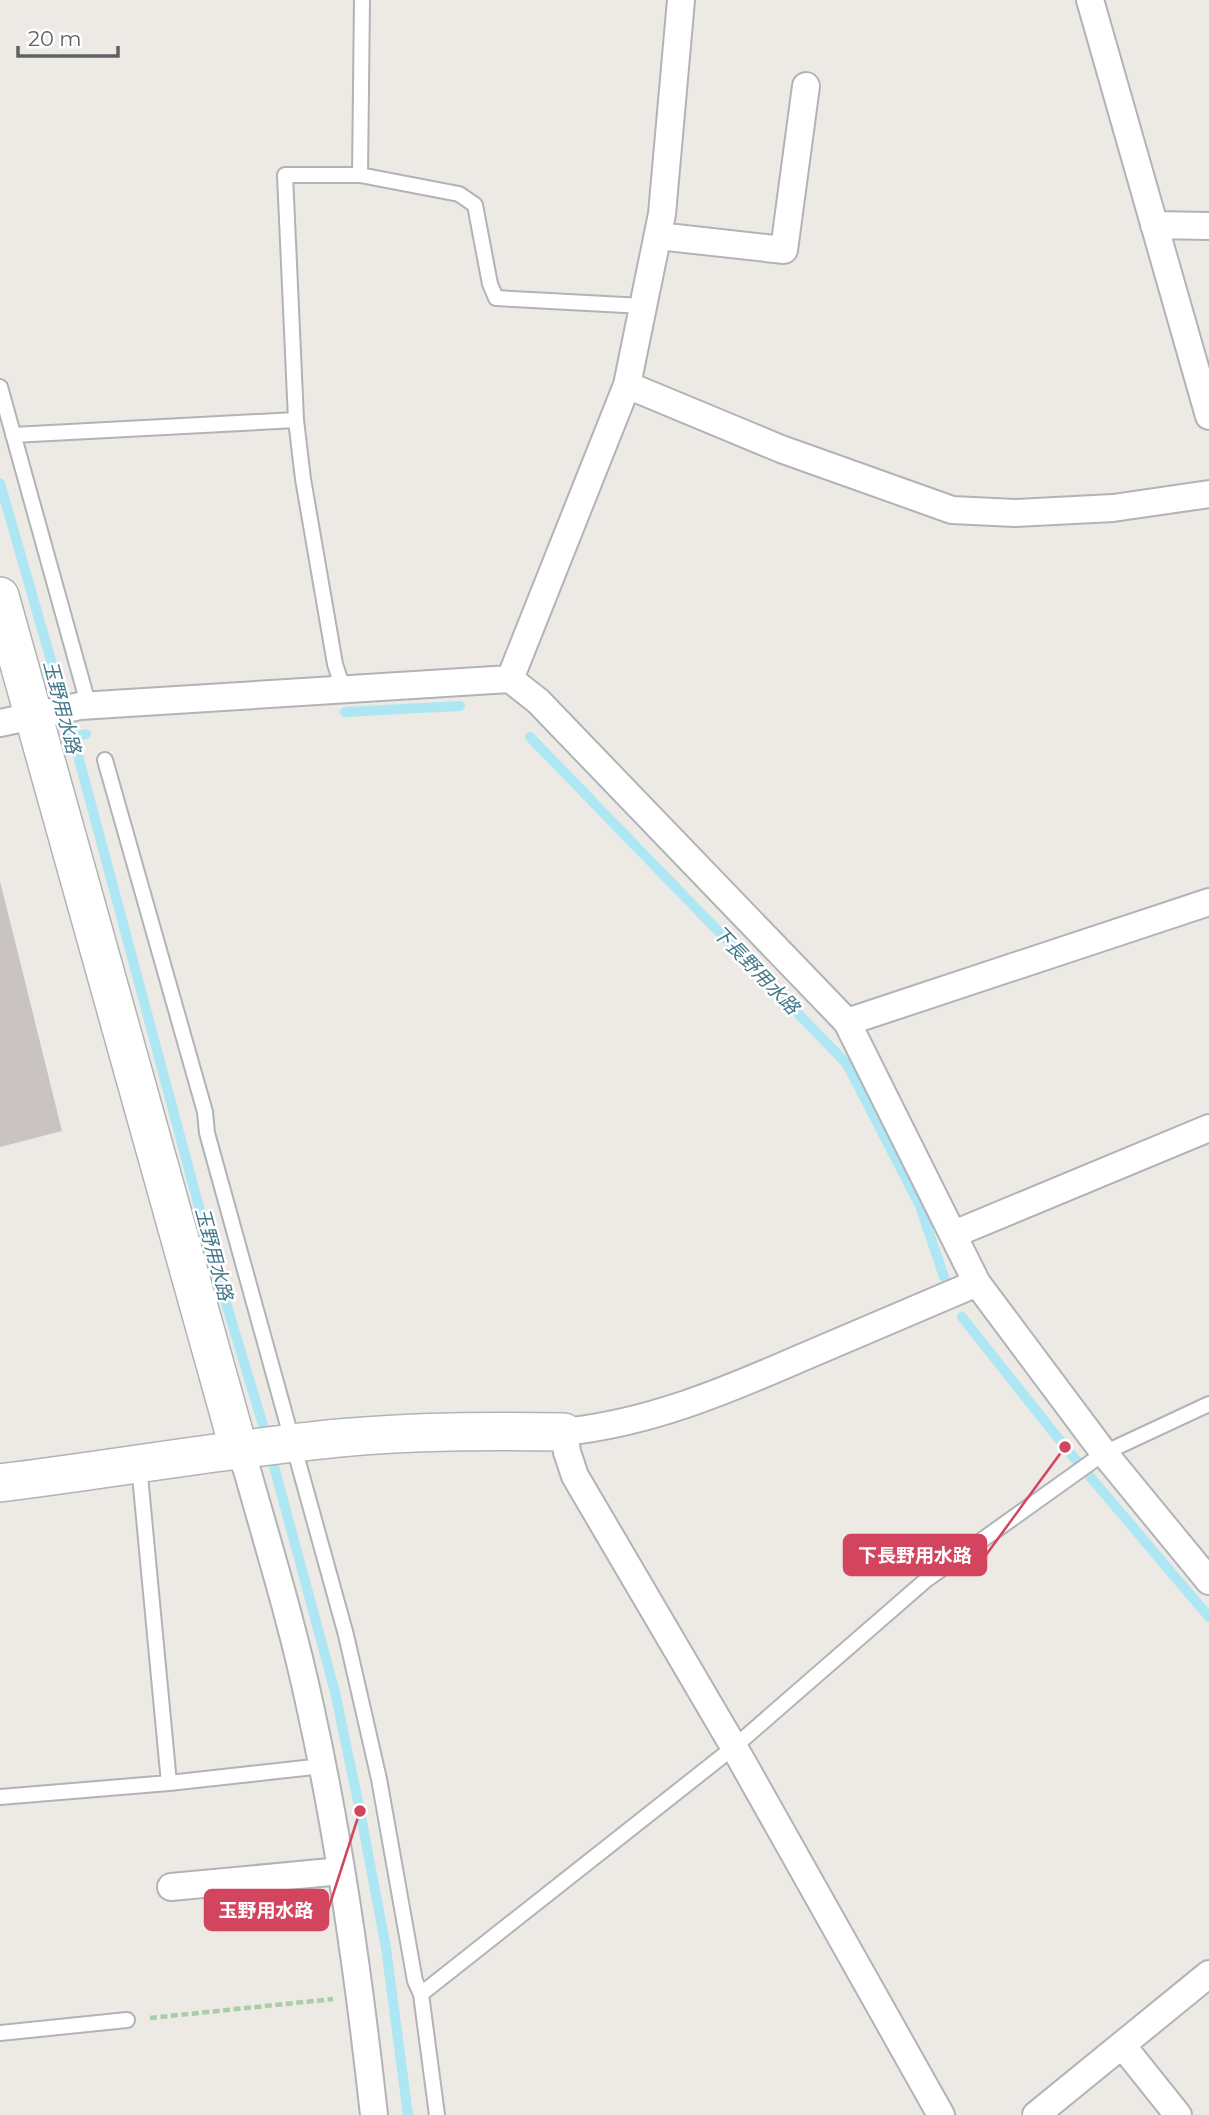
<svg xmlns="http://www.w3.org/2000/svg" width="1209" height="2115" viewBox="0 0 1209 2115" font-family="Montserrat,'Noto Sans JP',sans-serif">
<style>
.lines{fill:none;stroke-linecap:round;stroke-linejoin:round}
.stream{stroke:#aee7f4;stroke-width:10}
.building{fill:#c9c4c2}
.lane-casing{stroke:#b0b4b6;stroke-width:18}
.street-casing{stroke:#b0b4b6;stroke-width:30}
.secondary-casing{stroke:#afb4b6;stroke-width:40}
.path{stroke:#a7cea7;stroke-width:4.5;stroke-dasharray:7 3.5;stroke-linecap:butt}
.lane{stroke:#fff;stroke-width:14}
.street{stroke:#fff;stroke-width:26}
.secondary{stroke:#fff;stroke-width:37}
.labels{text-anchor:middle;dominant-baseline:central;stroke-width:5;stroke-linejoin:round;paint-order:stroke}
.water-label{font-size:19px;font-style:italic;fill:#43788b;stroke:#fff}
.leader{fill:none;stroke:#d3455e;stroke-width:2.5}
.callout-dot{fill:#d3455e;stroke:#fff;stroke-width:2.5}
.callout{fill:#d3455e;stroke:#d3455e;stroke-width:2.5}
.callout-label{font-size:19px;text-anchor:middle;font-weight:bold;fill:#fff}
</style>
<rect width="100%" height="100%" fill="#ede9e5"/>
<g class="lines">
<path class="stream" d="M0,483L73,737L214,1263L262,1422L335,1692L360,1811L386,1948L408,2115
M345,712L460,706
M73,737L86,734
M530,737L847,1064L920,1206L944,1277
M962,1317L1065,1447L1209,1617"/>
</g>
<path class="building" d="M0,881L62,1131L0,1147Z"/>
<g class="lines">
<g class="lane-casing">
<path id="lane" d="M360,175L362,0
M0,387L89,707
M13,435L296,420
M343,689L335,664L303,479L296,420L285,175H360L459,194L475,205L490,284L496,298L643,306
M105,760L205,1112L207,1133L346,1635L379,1779L415,1981L421,1994L734,1747L926,1580L1104,1453L1209,1404
M139,1465L169,1783
M0,1797L169,1783L323,1766
M421,1994L437,2115
M0,2033L127,2020"/>
</g>
<g class="street-casing">
<path id="street" d="M1090,0L1209,416
M1154,225L1209,226
M658,236L784,250L806,86
M627,385L781,449L952,510L1015,513L1113,508L1209,494
M510,679L627,385L662,214L681,0
M0,723L80,706L510,679L538,701L847,1022L977,1283L1104,1453L1209,1581
M847,1022L1209,902
M954,1234L1209,1128
M239,1450L247,1470C269,1548 293,1626 310,1706C340,1841 359,1978 374,2115
M171,1887L341,1871
M1122,2045L1178,2115
M941,2115L734,1747L575,1476L567,1452L564,1432C649,1423 723,1392 801,1358C860,1333 919,1308 977,1283
M1036,2115L1209,1974"/>
</g>
<g class="secondary-casing">
<path id="secondary" d="M0,596L239,1450
M0,1483C113,1469 226,1449 339,1438C414,1431 489,1431 564,1432"/>
</g>
<path class="path" d="M150,2018L333,1999"/>
<use href="#lane" class="lane"/>
<use href="#street" class="street"/>
<use href="#secondary" class="secondary"/>
</g>
<g class="labels">
<g class="water-label">
<text transform="translate(62 707) rotate(75)">玉野用水路</text>
<text transform="translate(756 970) rotate(46)">下長野用水路</text>
<text transform="translate(214 1254) rotate(75)">玉野用水路</text>
</g>
</g>
<path class="leader" d="M1065 1447L986 1555M360 1811L328 1910"/>
<g class="callout-dot">
<circle cx="1065" cy="1447" r="7"/>
<circle cx="360" cy="1811" r="7"/>
</g>
<g class="callout">
<rect x="844" y="1535" width="142" height="40" rx="7"/>
<rect x="205" y="1890" width="123" height="40" rx="7"/>
</g>
<g class="callout-label">
<text x="915" y="1562">下長野用水路</text>
<text x="266" y="1917">玉野用水路</text>
</g>
<path d="M18 46v10h100v-10" fill="none" stroke="#5d6264" stroke-width="3.5"/>
<text x="28" y="46" font-size="21" fill="#5d6264" stroke="#ffffff" stroke-width="5" paint-order="stroke">20 m</text>
</svg>
